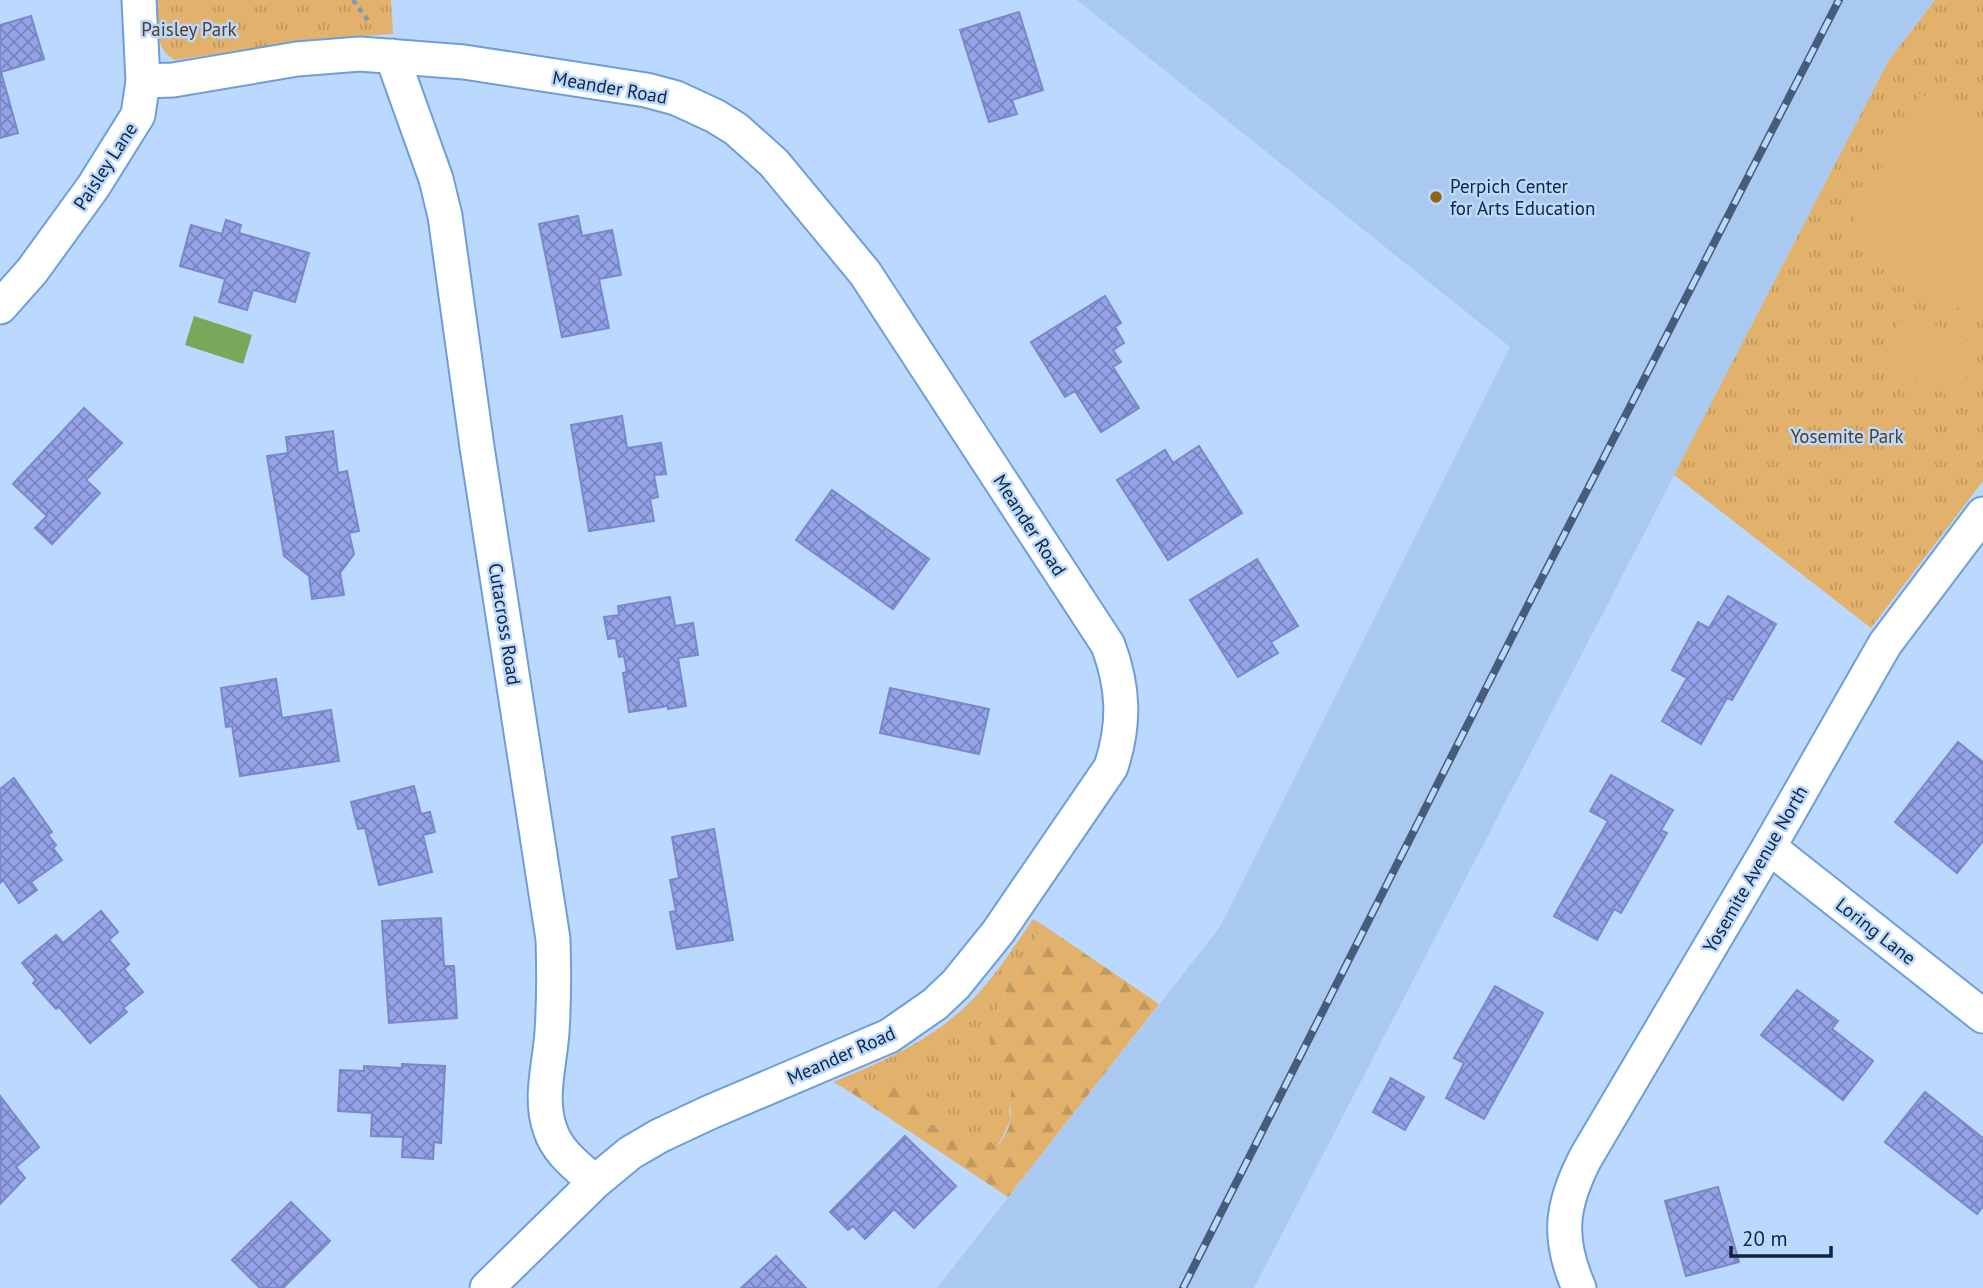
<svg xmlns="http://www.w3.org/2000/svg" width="1983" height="1288" viewBox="0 0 1983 1288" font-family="'PT Sans',sans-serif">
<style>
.built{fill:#a9c9f1}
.grass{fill:url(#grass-tufts)}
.forest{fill:url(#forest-firs)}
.garden{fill:#e2b16c}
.water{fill:#78a95a}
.building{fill:url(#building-cross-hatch);stroke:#7a87cb;stroke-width:2}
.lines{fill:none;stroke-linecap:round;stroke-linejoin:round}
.minor-casing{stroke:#6e9ed9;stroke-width:37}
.path{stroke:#7d97b7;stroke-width:4.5;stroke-dasharray:5 5;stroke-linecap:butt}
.minor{stroke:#fff;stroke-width:33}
.rail-casing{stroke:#465c78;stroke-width:8}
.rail{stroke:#bbd8fe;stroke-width:5;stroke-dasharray:16;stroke-linecap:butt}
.poi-dot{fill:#936412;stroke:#bbd8fe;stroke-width:2.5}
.labels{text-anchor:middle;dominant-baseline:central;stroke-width:5;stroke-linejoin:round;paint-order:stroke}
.park-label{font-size:19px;fill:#573e1b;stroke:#bbd8fe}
.street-label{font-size:19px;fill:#12253c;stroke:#bbd8fe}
.poi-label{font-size:19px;fill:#12253c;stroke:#bbd8fe;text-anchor:start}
</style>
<defs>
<pattern id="grass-tufts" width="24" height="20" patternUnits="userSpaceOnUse" patternTransform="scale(1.75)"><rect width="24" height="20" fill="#e2b16c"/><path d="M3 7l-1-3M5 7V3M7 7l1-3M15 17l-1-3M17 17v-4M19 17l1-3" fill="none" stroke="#c1985e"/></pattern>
<pattern id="forest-firs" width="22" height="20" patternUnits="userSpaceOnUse" patternTransform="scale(1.75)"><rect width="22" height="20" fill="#e2b16c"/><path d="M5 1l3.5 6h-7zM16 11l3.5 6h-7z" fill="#c1985e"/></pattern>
<pattern id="building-cross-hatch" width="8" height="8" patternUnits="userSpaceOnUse" patternTransform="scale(1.75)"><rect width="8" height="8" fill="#94a2e7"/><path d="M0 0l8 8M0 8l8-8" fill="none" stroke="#7784bc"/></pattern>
</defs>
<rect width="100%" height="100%" fill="#bbd8fe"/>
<path class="built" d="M1077,0H1935L1889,60L1254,1288H937L1220,927L1510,347Z"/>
<path class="grass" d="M157,0H391L393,34L319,39L175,60C153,49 157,21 157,0Z
M1935,0H1983V481L1871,628L1674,475L1889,60Z
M1033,919L1046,927L1036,936L1026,960L1009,982L989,1034L990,1045L1003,1056L1006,1065L1016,1067L1013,1078L1015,1083L1009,1109L1011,1120C1005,1128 1005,1136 997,1145L976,1137L952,1132L943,1126L926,1124C919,1116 918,1107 912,1099C897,1076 866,1078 844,1088L833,1082C882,1062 930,1041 968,1004C994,979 1013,948 1033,919Z"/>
<path class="forest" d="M1046,927L1159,1004L1008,1197L844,1088C861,1081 886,1076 903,1087C910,1092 911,1097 920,1101L923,1110L921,1118L926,1124L943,1126L952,1132L976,1137L998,1145C1004,1138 1010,1127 1011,1118C1011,1106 1008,1094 1015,1083L1013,1078L1016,1068L1006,1065L1002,1056L990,1045L989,1034L1009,982L1026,960L1036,936Z"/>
<path class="garden" d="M1920,93L1978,133L1983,140V323L1844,240Z
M1905,309L1982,348L1955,399L1879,360Z"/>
<path class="water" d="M194,316L252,335L243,364L185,345Z"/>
<path class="building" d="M1019,12L1043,90L1012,100L1017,114L989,122L960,30Z
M31,16L44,59L1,72L18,133L0,138V25Z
M578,216L582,236L612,230L621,275L599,279L609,328L562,337L539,224Z
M226,220L241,225L239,233L309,253L295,302L253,290L247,310L219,302L225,279L180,266L191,225L222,234Z
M1105,296L1121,323L1115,327L1124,343L1113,350L1121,362L1113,367L1139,408L1101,432L1075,391L1065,397L1031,342Z
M84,408L122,443L86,480L100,493L52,544L35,528L47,516L13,484Z
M622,416L627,448L661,443L666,474L654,475L658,497L650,499L654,521L589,531L571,425Z
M333,431L338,473L347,471L359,531L349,533L354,554L340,573L344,595L312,599L309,576L284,556L267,456L288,453L286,437Z
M1199,446L1242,513L1168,560L1117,480L1165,450L1173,463Z
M832,490L929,559L893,609L796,540Z
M1257,559L1298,626L1271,642L1278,653L1238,677L1190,600Z
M1728,596L1776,624L1732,700L1727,698L1701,744L1662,721L1687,678L1672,670L1698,622L1709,628Z
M670,597L675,626L693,623L698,655L678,658L686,706L668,709V706L629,712L623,673L627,672L624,656L619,657L616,638L608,639L604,617L619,615L618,606Z
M276,679L282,718L331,710L339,761L240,776L232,726L226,727L221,688Z
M890,688L989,709L979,754L880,733Z
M1958,742L1983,762V841L1957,873L1895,822Z
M1611,775L1673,810L1661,830L1667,833L1621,913L1614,909L1597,940L1554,916L1608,821L1590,811Z
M14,778L52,832L48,835L56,845L53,848L62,860L31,882L37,890L19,903L3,880L0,883V789Z
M414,786L421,814L430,812L435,832L423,835L432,872L379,885L365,828L358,829L351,802Z
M714,829L733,940L677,949L670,912L676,911L670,880L679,878L672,837Z
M101,911L118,932L109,940L129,964L124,969L143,992L123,1008L127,1012L90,1043L59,1007L56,1009L33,983L36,980L22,963L56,935L63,943Z
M441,918L444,966H454L457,1018L389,1023L382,921Z
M1495,986L1543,1013L1484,1119L1446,1098L1464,1063L1454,1058Z
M1797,990L1838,1021L1832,1029L1873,1061L1843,1100L1761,1035Z
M402,1064L445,1066L441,1143L434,1142L433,1159L402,1157L403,1137L371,1136L372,1113L338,1111L340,1070L364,1071V1066L402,1068Z
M1391,1078L1424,1097L1405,1130L1373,1112Z
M1925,1092L1983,1138V1206L1977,1214L1885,1142Z
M1,1097L39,1147L16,1167L25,1178L0,1204Z
M905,1136L956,1186L914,1228L894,1209L865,1239L853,1226L848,1230L830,1212Z
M1718,1187L1739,1262L1686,1276L1665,1201Z
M291,1202L330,1241L283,1288H260L232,1260Z
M776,1256L806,1288H741Z"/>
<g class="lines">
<g class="minor-casing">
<path id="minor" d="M392,56L436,179L445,216L477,447L553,939C554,970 554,1001 552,1032C550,1063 539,1098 550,1129C557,1152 578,1167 595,1182
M143,81L173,80L297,59L360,54L464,62L646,90L676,98L715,116L736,129L774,163L865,273L1108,645C1124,688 1125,724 1111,767L998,932L956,984L935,1004L889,1036L708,1113L659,1136L630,1153L595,1182L487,1288
M0,307L32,271L93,187L138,115L143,81L139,0
M1769,847L1983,1016
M1579,1288C1557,1238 1561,1205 1586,1157L1769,847L1885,644L1983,514"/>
</g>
<path class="path" d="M353,0L369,22"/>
<use href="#minor" class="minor"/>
<g class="rail-casing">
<path id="rail" d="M1183,1288L1527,607L1839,0"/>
</g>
<use href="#rail" class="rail"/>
</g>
<circle class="poi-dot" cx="1436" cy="197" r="7"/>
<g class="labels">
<g class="park-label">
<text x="189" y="29">Paisley Park</text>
<text x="1847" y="436">Yosemite Park</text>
</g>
<g class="street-label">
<text transform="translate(610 87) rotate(10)">Meander Road</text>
<text transform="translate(105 166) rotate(-57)">Paisley Lane</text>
<text transform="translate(1030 525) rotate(57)">Meander Road</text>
<text transform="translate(505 624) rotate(81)">Cutacross Road</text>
<text transform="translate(1755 869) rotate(-60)">Yosemite Avenue North</text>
<text transform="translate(1876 931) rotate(38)">Loring Lane</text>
<text transform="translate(841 1055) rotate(-24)">Meander Road</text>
</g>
<g class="poi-label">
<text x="1450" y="186">Perpich Center<tspan x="1450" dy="22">for Arts Education</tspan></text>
</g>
</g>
<path d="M1731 1246v10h100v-10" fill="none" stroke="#12253c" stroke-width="3.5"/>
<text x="1742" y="1246" font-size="21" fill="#12253c" stroke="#bbd8fe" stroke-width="5" paint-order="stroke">20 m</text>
</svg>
